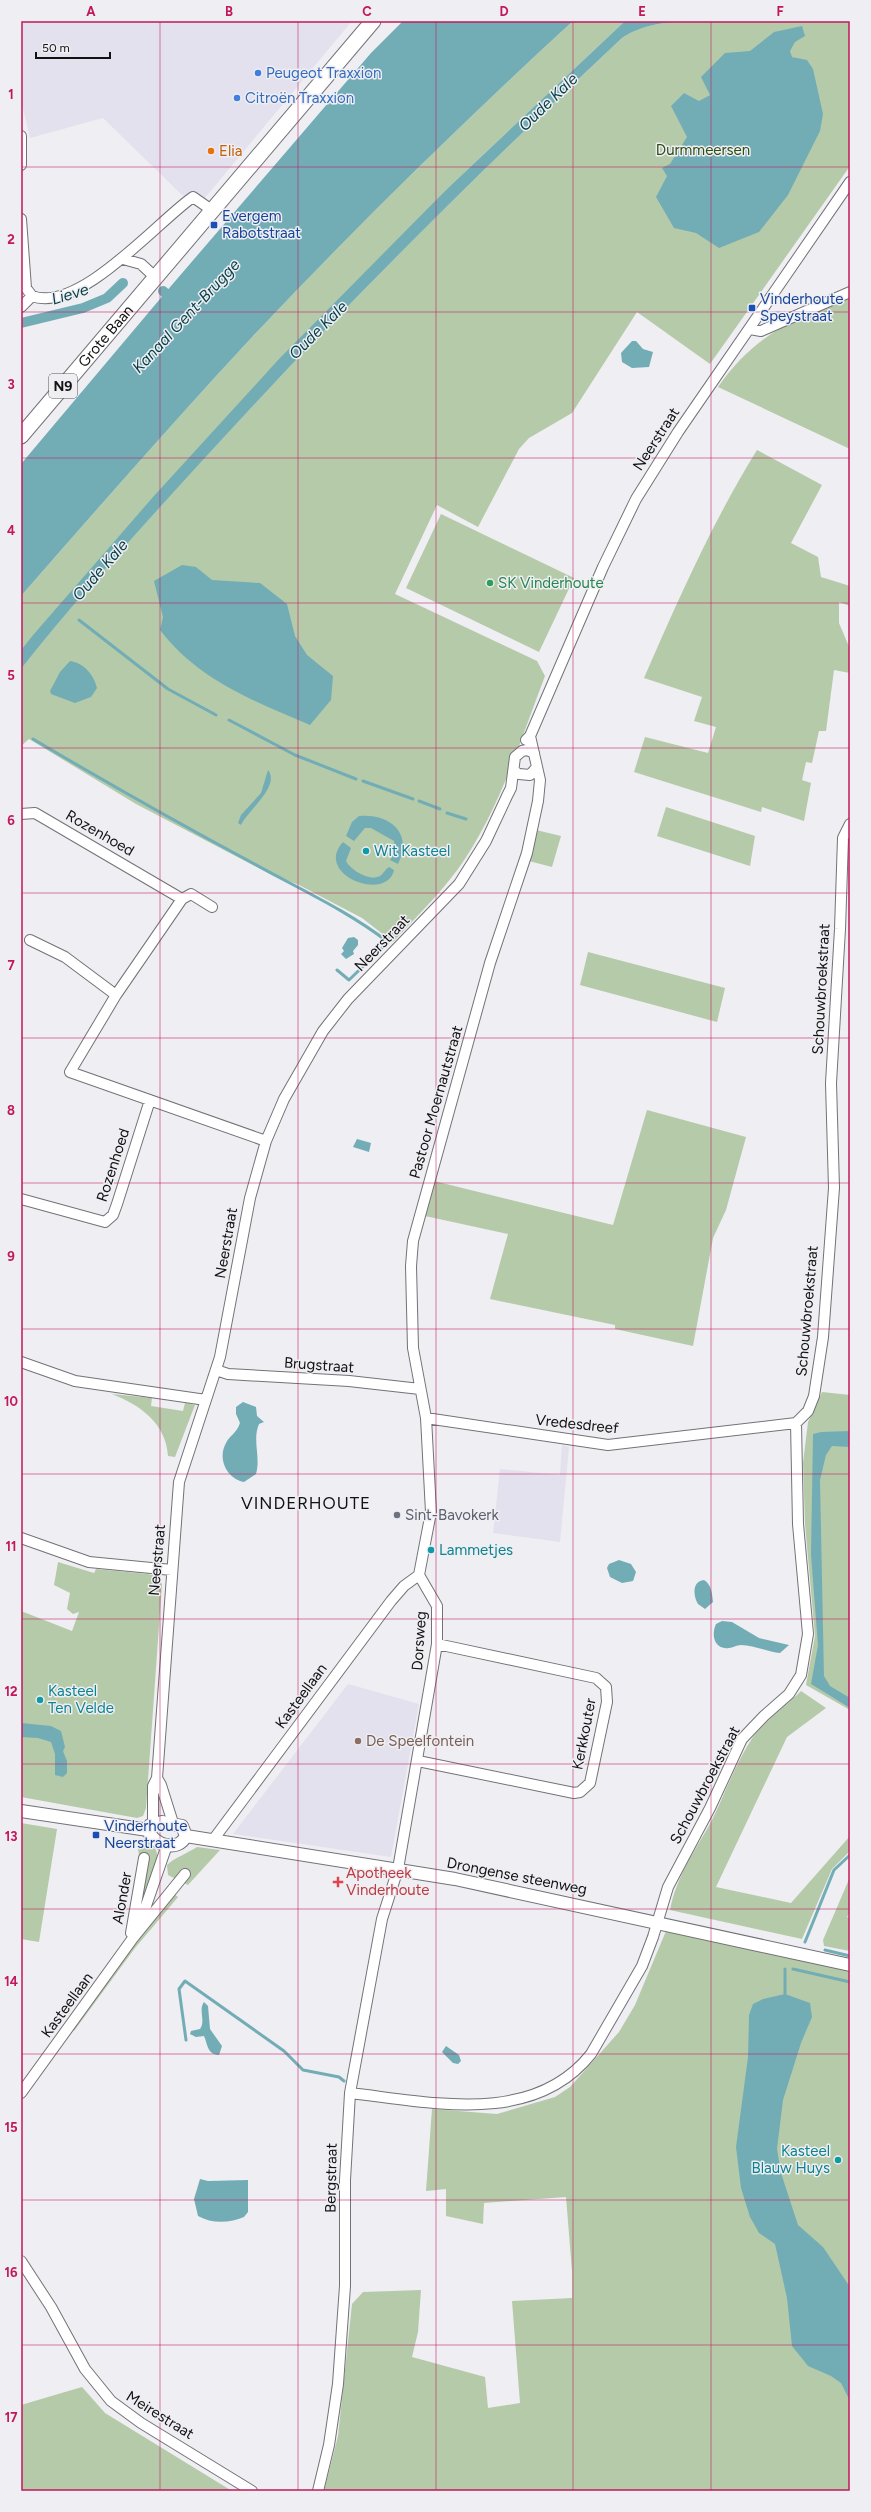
<svg xmlns="http://www.w3.org/2000/svg" width="871" height="2512" viewBox="0 0 871 2512" font-family="Figtree,sans-serif">
<style>
.built{fill:#e2e1ed}
.green{fill:#b5caa9}
.water{fill:#72adb6}
.lines{fill:none;stroke-linecap:round;stroke-linejoin:round}
.stream{stroke:#72adb6;stroke-width:3}
.canal{stroke:#72adb6;stroke-width:10}
.minor-casing{stroke:#737277;stroke-width:12}
.tertiary-casing{stroke:#737277;stroke-width:14}
.primary-casing{stroke:#737277;stroke-width:17}
.minor{stroke:#fff;stroke-width:10}
.tertiary{stroke:#fff;stroke-width:12}
.primary{stroke:#fff;stroke-width:15}
.grid{fill:none;stroke:#c2185b;stroke-width:1;stroke-opacity:0.55}
.shop-dot{fill:#3f7fe0;stroke:#eeeef3;stroke-width:1.5}
.food-dot{fill:#e8710a;stroke:#eeeef3;stroke-width:1.5}
.transit-dot{fill:#1a4fb4;stroke:#eeeef3;stroke-width:1.5}
.leisure-dot{fill:#2e9e5b;stroke:#eeeef3;stroke-width:1.5}
.culture-dot{fill:#0f9aa8;stroke:#eeeef3;stroke-width:1.5}
.worship-dot{fill:#6b7280;stroke:#eeeef3;stroke-width:1.5}
.education-dot{fill:#8d6e63;stroke:#eeeef3;stroke-width:1.5}
.health-dot{fill:#e0444e;stroke:#eeeef3;stroke-width:1.5}
.labels{text-anchor:middle;dominant-baseline:central;stroke-width:3;stroke-linejoin:round;paint-order:stroke}
.shield{fill:#eeeef3;stroke:#545456;stroke-width:1}
.shield-label{font-size:14px;font-weight:bold;fill:#121213}
.shop-label{font-size:15px;fill:#366cbe;stroke:#eeeef3;text-anchor:start}
.park-label{font-size:15px;fill:#2d4d13;stroke:#eeeef3}
.food-label{font-size:15px;fill:#c56008;stroke:#eeeef3;text-anchor:start}
.transit-label{font-size:15px;fill:#164399;stroke:#eeeef3;text-anchor:start}
.street-label{font-size:15px;fill:#121213;stroke:#eeeef3}
.leisure-label{font-size:15px;fill:#27864d;stroke:#eeeef3;text-anchor:start}
.culture-label{font-size:15px;fill:#0d838f;stroke:#eeeef3;text-anchor:start}
.worship-label{font-size:15px;fill:#5b616d;stroke:#eeeef3;text-anchor:start}
.education-label{font-size:15px;fill:#785e54;stroke:#eeeef3;text-anchor:start}
.health-label{font-size:15px;fill:#be3a42;stroke:#eeeef3;text-anchor:start}
.water-label{font-size:16px;font-style:italic;fill:#053f46;stroke:#eeeef3}
.quarter-label{font-size:17px;letter-spacing:1px;fill:#121213;stroke:#eeeef3}
.neatline{fill:none;stroke:#c2185b;stroke-width:1.5}
.grid-label{font-size:13px;text-anchor:middle;font-weight:bold;fill:#c2185b}
</style>
<rect width="100%" height="100%" fill="#eeeef3"/>
<path class="built" d="M21,21H352L199,205L181,194L103,118L30,138L21,100Z
M562,1445L569,1447L560,1542L493,1533L500,1469L560,1475Z
M348,1684L419,1704L391,1857L233,1834Z"/>
<path class="green" d="M573,21H625L449,187L21,650V596C97,509 174,421 253,336C356,227 463,122 573,21Z
M685,21H850V166L710,364L637,312L572,413L529,438L519,449L478,527L437,505L395,594L537,661L545,676C520,741 499,812 458,869C439,895 415,918 393,942L362,918L299,885L272,875L136,804L29,739L21,746V669C77,598 138,531 199,464C334,316 476,175 622,38C642,25 661,23 685,21Z
M850,296V449L718,387C756,333 792,321 850,296Z
M757,450L822,485L791,543L818,557L821,577L850,586V606L839,602V623L850,649V673L834,670L826,731H819L812,763L806,762L802,780L811,783L804,821L762,807L761,812L634,772L645,737L708,753L716,727L694,721L702,697L644,678C678,600 712,523 757,450Z
M441,514L574,578L539,652L406,588Z
M666,807L755,836L750,866L657,836Z
M536,830L561,836L552,867L529,861Z
M588,952L725,988L717,1022L580,985Z
M647,1110L746,1137L726,1210L713,1238L693,1346L615,1329V1325L490,1299L508,1234L425,1216L434,1181L613,1225Z
M822,1392L850,1395V1710L806,1685L815,1636L805,1524L803,1463L808,1422Z
M112,1394L152,1398L151,1406L183,1411L185,1403L195,1405L175,1457L168,1456C166,1423 140,1405 112,1394Z
M58,1562L94,1573L96,1569L148,1574L155,1576L162,1584L146,1808L143,1816L137,1818L21,1797V1611L72,1631L79,1612L73,1614L67,1609L70,1593L54,1585Z
M801,1691L826,1708L787,1737L716,1887L791,1903L850,1836V1851L832,1869L802,1939L670,1910C676,1877 695,1851 711,1822C725,1794 735,1764 753,1737C763,1723 788,1704 801,1691Z
M21,1823L57,1829L39,1942L21,1939Z
M148,1843L156,1850L158,1858L140,1908L149,1859L139,1855L137,1844Z
M197,1847L220,1850L188,1885L168,1875L167,1865C174,1858 188,1853 197,1847Z
M850,1877V1912L847,1917L850,1918V1951L824,1946L823,1940Z
M174,1894L178,1897L135,1948L74,2031L62,2027L124,1944Z
M666,1931L850,1971V2491H324L338,2436L352,2304L363,2292L421,2290L418,2332L412,2357L485,2377L488,2408L520,2403L512,2301L572,2298V2271L566,2197L484,2203L483,2224L446,2216V2189L426,2191L432,2109L497,2114L555,2097L570,2087L619,2032L635,2005Z
M82,2387L105,2413L232,2491H21V2405Z"/>
<path class="water" d="M403,21H573C463,122 356,227 253,336C174,421 97,509 21,596V464L165,293L371,53Z
M625,21H685C661,23 642,25 622,38C477,174 336,314 202,461C140,529 78,597 21,669V650L34,634L153,497L279,359L449,187Z
M802,26L805,36L795,42L790,51L792,57L807,60L813,69L823,114L820,131L788,195L759,232L719,248L696,233L674,228L656,197L667,176L662,168L670,164L687,137L671,106L684,93L699,101L710,95L701,77L725,53L750,51L774,32Z
M632,341H636L643,349L653,352L649,367L632,368L622,362L621,353Z
M182,565L196,567L212,580L260,583L287,604L295,636L307,655L333,676L331,700L310,725C255,702 197,679 160,630L163,617L154,581Z
M70,661C84,663 94,675 97,688L91,697L75,703L51,694L50,691L60,672Z
M268,770C281,786 247,811 241,825L238,823L241,815L261,793Z
M359,816C389,813 414,833 398,864L390,860L395,850L394,841L371,828H365L354,841L346,836L352,822Z
M343,842L351,848L346,861C350,869 367,880 377,877C383,876 384,870 389,867L394,870C387,903 313,875 343,842Z
M354,937L358,940V945L353,951L354,954L346,959L341,954L344,951L342,948L348,938Z
M357,1139L371,1143L369,1152L353,1147Z
M243,1402L256,1407L257,1416L264,1422L259,1424C252,1440 261,1457 256,1474L244,1482C227,1479 217,1459 226,1443C230,1435 236,1434 240,1423L236,1414V1407Z
M850,1431V1447L832,1446L826,1455L820,1480L824,1676L830,1686L850,1698V1708L811,1684L818,1645L811,1555L813,1434L821,1432Z
M619,1560L631,1564L636,1572L633,1581L622,1583L610,1577L607,1568L609,1564Z
M704,1580C712,1585 712,1594 713,1602L705,1609L698,1604C693,1596 692,1581 704,1580Z
M722,1621L732,1622L759,1638L789,1645L780,1653C768,1652 753,1645 741,1645C736,1645 733,1648 729,1648C714,1650 711,1635 716,1624Z
M21,1723L51,1726L61,1731L65,1747L63,1751L67,1761V1773L63,1777L55,1775V1754L51,1742L38,1738L21,1737Z
M785,1994L810,2003L812,2017L801,2043L783,2100L777,2149L781,2173L798,2225L823,2247L850,2287V2401L841,2383L831,2376L808,2366L792,2346L787,2298L775,2244L759,2233L750,2217L741,2188L736,2147L748,2057L749,2015L753,2004L763,1999Z
M204,2002L208,2006L210,2029L222,2046L219,2055C207,2054 208,2045 204,2036L196,2037L190,2034L191,2031L200,2029C206,2021 198,2010 204,2002Z
M446,2046L459,2055L461,2061L458,2064L453,2063L442,2052Z
M200,2179L208,2181L248,2180V2212L244,2217C230,2223 212,2224 198,2216L194,2199Z"/>
<g class="lines">
<path class="stream" d="M79,620L168,689L216,715
M229,720L295,755L356,779
M33,739C104,781 176,822 249,861C297,888 345,909 388,942L349,980L337,970
M363,781L413,799
M419,801L440,809
M447,813L466,819
M805,1942L834,1870L850,1855
M825,1950L850,1956
M793,1969L850,1982
M785,1994V1969
M186,2040L179,1989L185,1981L284,2051L303,2070L339,2077L344,2081"/>
<path class="canal" d="M163,291L175,302
M21,323L83,308L107,298L123,283"/>
<g class="minor-casing">
<path id="minor" d="M21,136V165
M21,219L26,288L32,296C79,314 158,221 193,197L213,211
M123,259L141,264L155,277
M21,307L32,296
M750,329L761,331L850,292
M526,740L530,736L603,567L636,499L678,432L850,182
M514,771L519,774L530,775L537,767
M21,814L35,813L182,899L116,995L70,1072L266,1141
M182,899L191,894L212,907
M30,940L65,957L116,995
M21,1199L105,1222L113,1215L117,1204L150,1100
M21,1362L75,1381L206,1400
M216,1370L228,1374L349,1381L420,1389
M426,1418L608,1445L796,1423
M796,1423L808,1411L814,1396L823,1337L834,1188L831,1083L840,929L843,838L850,824
M21,1538L89,1562L172,1570
M418,1761L574,1793L580,1792L590,1783L607,1702L606,1687L596,1678L437,1644
M157,1778L161,1785L173,1823
M153,1823V1786L157,1778L179,1482L220,1357L250,1198L266,1141L284,1099L323,1031L348,999L459,884L486,841L507,796L511,788L515,757L522,751L527,750L534,753
M213,1840L391,1601L404,1586L419,1575
M139,1926L167,1845
M131,1933L144,1858
M21,2093L133,1938L185,1874
M350,2093C430,2102 533,2127 591,2054L642,1966L653,1937L668,1887L710,1808L742,1739L764,1716L789,1694L801,1675L808,1634L798,1524L796,1423
M21,2261L51,2307L85,2369L111,2401L141,2423L252,2491
M318,2491L329,2445L338,2384L345,2286V2180L350,2093L382,1919L398,1869L437,1644V1606L419,1575L431,1512L426,1418L413,1348L411,1266L413,1241L490,963L527,853L538,801L540,780L530,736"/>
</g>
<g class="tertiary-casing">
<path id="tertiary" d="M21,1811L148,1830
M162,1822L182,1826L186,1836C178,1853 153,1845 148,1830L150,1825Z
M186,1836L455,1879L850,1965"/>
</g>
<g class="primary-casing">
<g id="primary">
<path id="s1" d="M21,436L373,21"/>
</g>
</g>
<use href="#minor" class="minor"/>
<use href="#tertiary" class="tertiary"/>
<use href="#primary" class="primary"/>
</g>
<path class="grid" d="M160,21V2491M298,21V2491M436,21V2491M573,21V2491M711,21V2491M21,167H850M21,312H850M21,458H850M21,603H850M21,748H850M21,893H850M21,1038H850M21,1183H850M21,1329H850M21,1474H850M21,1619H850M21,1764H850M21,1909H850M21,2054H850M21,2200H850M21,2345H850"/>
<g class="shop-dot">
<circle cx="258" cy="73" r="4"/>
<circle cx="237" cy="98" r="4"/>
</g>
<circle class="food-dot" cx="211" cy="151" r="4"/>
<g class="transit-dot">
<rect x="210" y="221" width="8" height="8" rx="2"/>
<rect x="748" y="304" width="8" height="8" rx="2"/>
<rect x="92" y="1831" width="8" height="8" rx="2"/>
</g>
<circle class="leisure-dot" cx="490" cy="583" r="4"/>
<g class="culture-dot">
<circle cx="366" cy="851" r="4"/>
<circle cx="431" cy="1550" r="4"/>
<circle cx="40" cy="1700" r="4"/>
<circle cx="838" cy="2160" r="4"/>
</g>
<circle class="worship-dot" cx="397" cy="1515" r="4"/>
<circle class="education-dot" cx="358" cy="1741" r="4"/>
<path class="health-dot" d="M336 1876h4v4h4v4h-4v4h-4v-4h-4v-4h4z"/>
<g class="labels">
<rect class="shield" x="49" y="374" width="28" height="24" rx="3"/>
<g class="shield-label">
<text x="63" y="386">N9</text>
</g>
<g class="shop-label">
<text x="266" y="73">Peugeot Traxxion</text>
<text x="245" y="98">Citroën Traxxion</text>
</g>
<g class="park-label">
<text x="703" y="150">Durmmeersen</text>
</g>
<g class="food-label">
<text x="219" y="151">Elia</text>
</g>
<g class="transit-label">
<text x="222" y="216">Evergem<tspan x="222" dy="17">Rabotstraat</tspan></text>
<text x="760" y="299">Vinderhoute<tspan x="760" dy="17">Speystraat</tspan></text>
<text x="104" y="1826">Vinderhoute<tspan x="104" dy="17">Neerstraat</tspan></text>
</g>
<g class="street-label">
<text stroke="none"><textPath href="#s1" startOffset="131">Grote Baan</textPath></text>
<text transform="translate(656 439) rotate(-57)">Neerstraat</text>
<text transform="translate(100 833) rotate(30)">Rozenhoed</text>
<text transform="translate(382 943) rotate(-46)">Neerstraat</text>
<text transform="translate(821 989) rotate(-87)">Schouwbroekstraat</text>
<text transform="translate(436 1102) rotate(-74)">Pastoor Moernautstraat</text>
<text transform="translate(113 1165) rotate(-72)">Rozenhoed</text>
<text transform="translate(226 1243) rotate(-80)">Neerstraat</text>
<text transform="translate(807 1311) rotate(-85)">Schouwbroekstraat</text>
<text transform="translate(319 1365) rotate(4)">Brugstraat</text>
<text transform="translate(577 1424) rotate(6)">Vredesdreef</text>
<text transform="translate(157 1560) rotate(-85)">Neerstraat</text>
<text transform="translate(419 1641) rotate(-86)">Dorsweg</text>
<text transform="translate(301 1696) rotate(-54)">Kasteellaan</text>
<text transform="translate(584 1734) rotate(-79)">Kerkkouter</text>
<text transform="translate(705 1785) rotate(-62)">Schouwbroekstraat</text>
<text transform="translate(517 1876) rotate(11)">Drongense steenweg</text>
<text transform="translate(122 1898) rotate(-80)">Alonder</text>
<text transform="translate(67 2005) rotate(-54)">Kasteellaan</text>
<text transform="translate(331 2178) rotate(-89)">Bergstraat</text>
<text transform="translate(160 2415) rotate(32)">Meirestraat</text>
</g>
<g class="leisure-label">
<text x="498" y="583">SK Vinderhoute</text>
</g>
<g class="culture-label">
<text x="374" y="851">Wit Kasteel</text>
<text x="439" y="1550">Lammetjes</text>
<text x="48" y="1691">Kasteel<tspan x="48" dy="17">Ten Velde</tspan></text>
<text x="830" y="2151" text-anchor="end">Kasteel<tspan x="830" dy="17">Blauw Huys</tspan></text>
</g>
<g class="worship-label">
<text x="405" y="1515">Sint-Bavokerk</text>
</g>
<g class="education-label">
<text x="366" y="1741">De Speelfontein</text>
</g>
<g class="health-label">
<text x="346" y="1873">Apotheek<tspan x="346" dy="17">Vinderhoute</tspan></text>
</g>
<g class="water-label">
<text transform="translate(548 102) rotate(-44)">Oude Kale</text>
<text transform="translate(70 294) rotate(-17)">Lieve</text>
<text transform="translate(186 316) rotate(-47)">Kanaal Gent-Brugge</text>
<text transform="translate(318 330) rotate(-45)">Oude Kale</text>
<text transform="translate(100 570) rotate(-49)">Oude Kale</text>
</g>
<g class="quarter-label">
<text x="306" y="1503">VINDERHOUTE</text>
</g>
</g>
<rect width="871" height="2512" fill="none" stroke="#eeeef3" stroke-width="44"/>
<path d="M36 52v6h74v-6" fill="none" stroke="#121213" stroke-width="2"/>
<text x="42" y="52" font-size="12" fill="#121213" stroke="#eeeef3" stroke-width="3" paint-order="stroke">50 m</text>
<rect x="22" y="22" width="827" height="2468" class="neatline"/>
<g class="grid-label">
<text x="91" y="16">A</text>
<text x="229" y="16">B</text>
<text x="367" y="16">C</text>
<text x="504" y="16">D</text>
<text x="642" y="16">E</text>
<text x="780" y="16">F</text>
<text x="11" y="99">1</text>
<text x="11" y="244">2</text>
<text x="11" y="389">3</text>
<text x="11" y="535">4</text>
<text x="11" y="680">5</text>
<text x="11" y="825">6</text>
<text x="11" y="970">7</text>
<text x="11" y="1115">8</text>
<text x="11" y="1261">9</text>
<text x="11" y="1406">10</text>
<text x="11" y="1551">11</text>
<text x="11" y="1696">12</text>
<text x="11" y="1841">13</text>
<text x="11" y="1986">14</text>
<text x="11" y="2132">15</text>
<text x="11" y="2277">16</text>
<text x="11" y="2422">17</text>
</g>
</svg>
